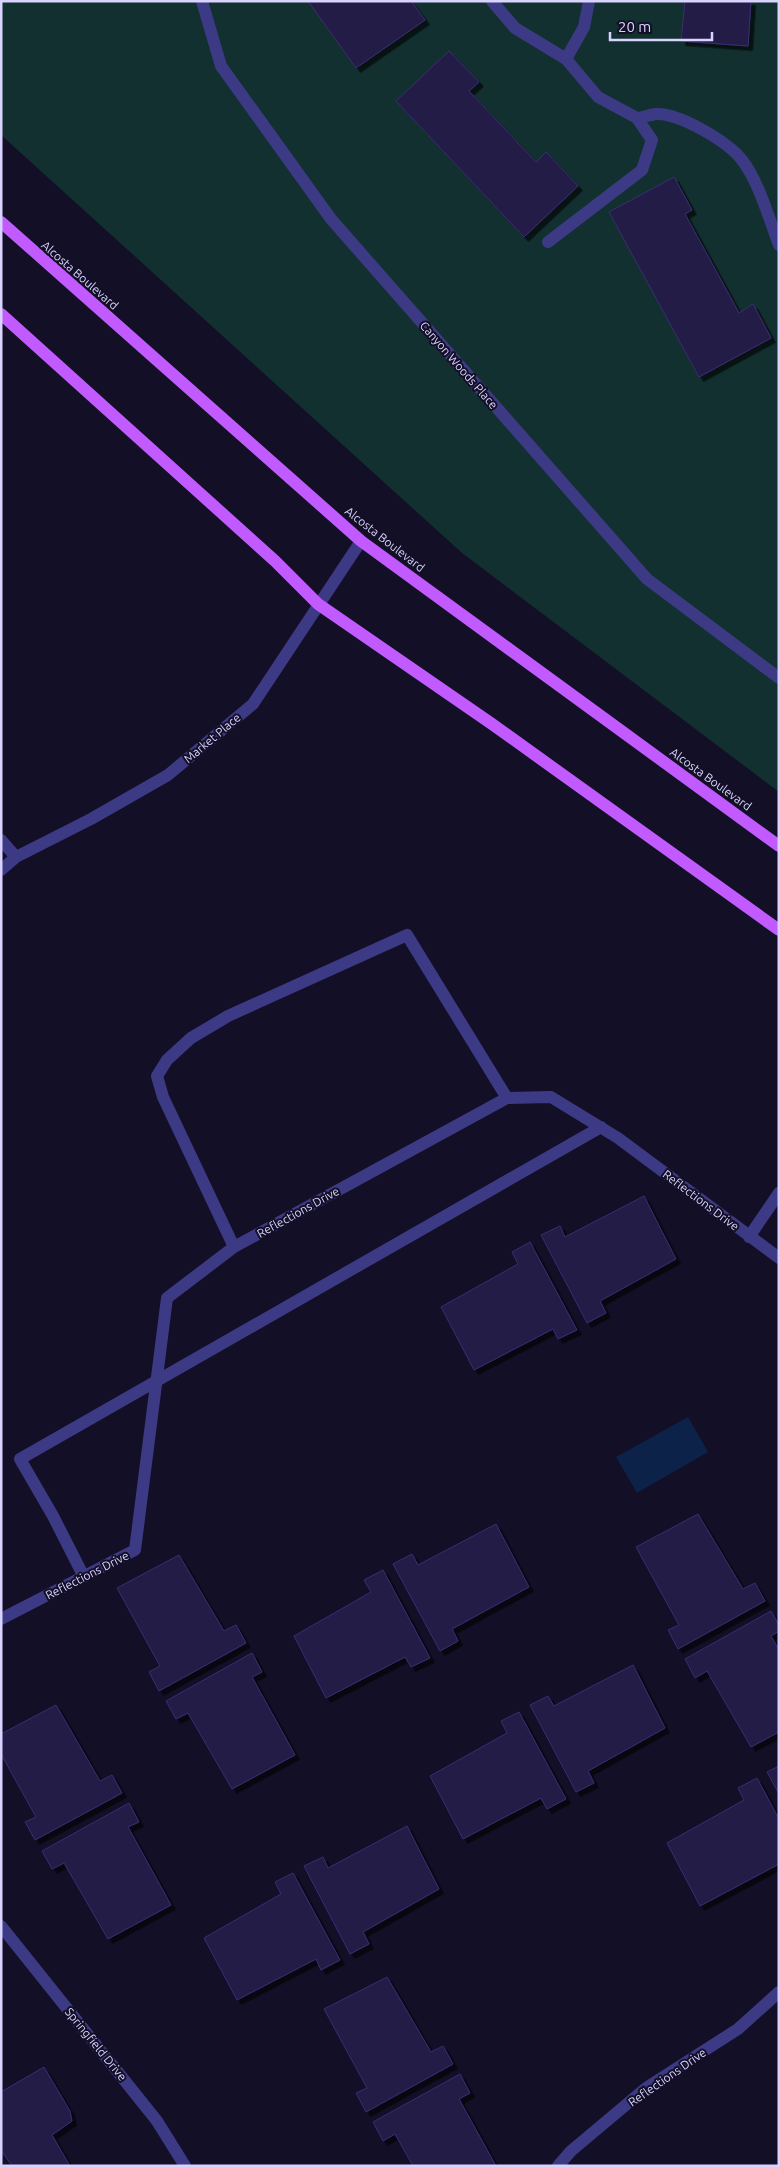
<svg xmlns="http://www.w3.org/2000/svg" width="780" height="2167" viewBox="0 0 780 2167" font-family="Ubuntu,sans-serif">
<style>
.green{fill:#12302f}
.water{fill:#0c2248}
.building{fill:#241b47;stroke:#3b2d73;filter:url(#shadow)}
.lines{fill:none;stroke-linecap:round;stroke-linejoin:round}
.minor{stroke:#3d3a85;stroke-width:12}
.major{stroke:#c25bff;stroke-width:12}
.labels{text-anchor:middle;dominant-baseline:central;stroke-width:4;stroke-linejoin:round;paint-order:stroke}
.street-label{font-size:12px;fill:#d9d4ff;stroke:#130f26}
</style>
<defs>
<filter id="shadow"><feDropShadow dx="4.5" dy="4.5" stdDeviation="0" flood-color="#0009"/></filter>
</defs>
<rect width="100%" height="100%" fill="#130f26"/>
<path class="green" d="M1,1H779V792L462,553L1,135Z"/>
<path class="water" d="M688,1417L708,1452L637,1493L616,1457Z"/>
<path class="building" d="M308,1H411L425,20L356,68Z
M685,1H751L748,46L681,41Z
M449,51L479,82L469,91L536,162L546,152L578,186L524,237L396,101Z
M674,177L692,210L685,214L739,313L753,304L771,338L699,377L609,212Z
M644,1196L676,1259L600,1301L606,1313L587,1323L541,1235L560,1226L565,1237Z
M530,1242L577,1330L558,1339L553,1329L474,1370L441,1307L518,1264L512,1252Z
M698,1514L743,1589L755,1583L765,1601L678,1649L668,1630L679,1625L636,1547Z
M496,1524L529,1587L452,1629L458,1641L440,1651L393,1564L412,1554L418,1565Z
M179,1555L224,1631L236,1625L246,1643L159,1691L149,1672L160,1666L117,1588Z
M383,1570L430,1658L411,1667L405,1657L326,1698L294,1636L371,1592L364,1580Z
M771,1611L779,1625V1631L771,1636L779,1650V1732L751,1747L707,1671L695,1678L685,1659Z
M252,1653L262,1672L252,1677L295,1755L232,1789L188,1713L176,1719L166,1701Z
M633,1665L665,1728L588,1771L594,1783L576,1792L530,1705L548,1696L554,1706Z
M56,1705L100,1781L112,1775L122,1793L35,1840L25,1822L36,1817L1,1754V1734Z
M519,1712L566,1799L547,1809L541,1798L463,1839L430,1776L507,1733L501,1721Z
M779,1766V1794L767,1772Z
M757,1778L779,1819V1864L700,1906L667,1843L744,1800L738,1788Z
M129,1803L139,1822L128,1827L171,1905L108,1939L64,1863L52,1869L42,1851Z
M407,1826L439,1889L363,1932L369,1944L350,1954L304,1866L323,1857L328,1868Z
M293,1873L340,1960L321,1970L316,1959L237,2000L204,1938L281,1894L275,1882Z
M387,1977L431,2052L443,2046L453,2064L366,2112L356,2093L367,2088L324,2009Z
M44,2067L70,2111L72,2121L52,2135L70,2166H12L1,2150V2092Z
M460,2074L470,2093L459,2099L496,2166H413L395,2134L383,2141L373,2122Z"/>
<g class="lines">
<path class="minor" d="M202,1L221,66L331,219L647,579L779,678
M492,1L515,28L566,59L598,97L637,118L652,140L642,170L548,242
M566,59L584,27L589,1
M637,118C643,117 650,115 656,114C680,113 728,142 742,160C759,182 769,219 779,245
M1,840L16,857
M1,870L16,857L91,819L168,775L253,704L361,541
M749,1237L779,1193
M234,1247L163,1097L157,1076L167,1060L191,1038L228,1016L407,935L507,1098
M84,1577L53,1516L20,1459L601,1127
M1,1619L135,1550L167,1298L234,1247L507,1098L551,1097L618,1138L779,1258
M1,1926L157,2121L185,2166
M558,2166L571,2151L646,2088L738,2029L779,1992"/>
<path class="major" d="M1,222L361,541L779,846
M1,314L275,561L318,604L492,724L779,930"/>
</g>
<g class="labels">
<g class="street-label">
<text transform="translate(80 275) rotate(41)">Alcosta Boulevard</text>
<text transform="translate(459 365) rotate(49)">Canyon Woods Place</text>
<text transform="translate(385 539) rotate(38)">Alcosta Boulevard</text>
<text transform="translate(212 738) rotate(-40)">Market Place</text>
<text transform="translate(711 779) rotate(36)">Alcosta Boulevard</text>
<text transform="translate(701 1200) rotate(37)">Reflections Drive</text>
<text transform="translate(298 1212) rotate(-29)">Reflections Drive</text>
<text transform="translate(87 1575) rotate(-27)">Reflections Drive</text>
<text transform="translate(96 2044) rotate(51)">Springfield Drive</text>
<text transform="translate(667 2077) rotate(-35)">Reflections Drive</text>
</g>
</g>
<rect width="780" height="2167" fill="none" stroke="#d9d4ff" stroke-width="5"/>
<path d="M610 32v8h102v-8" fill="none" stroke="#d9d4ff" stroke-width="2.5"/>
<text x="618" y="32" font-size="15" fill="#d9d4ff" stroke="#130f26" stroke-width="4" paint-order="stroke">20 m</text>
</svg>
